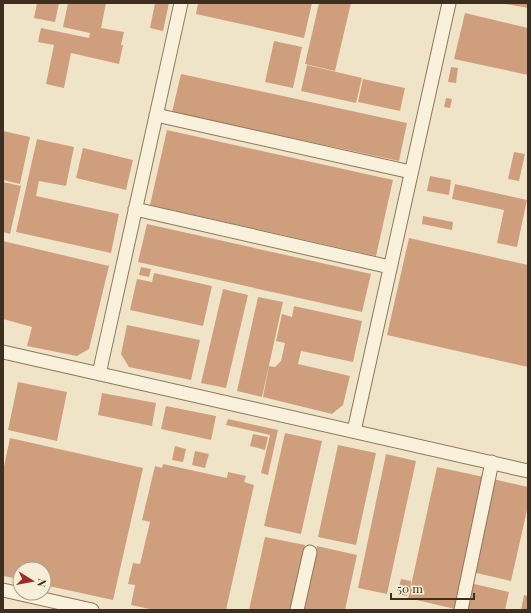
<svg xmlns="http://www.w3.org/2000/svg" width="531" height="613" viewBox="0 0 531 613" font-family="'Playfair Display',serif">
<style>
.building{fill:#cf9f7d}
.lines{fill:none;stroke-linecap:round;stroke-linejoin:round}
.minor-casing{stroke:#8d765c;stroke-width:15}
.minor{stroke:#faf1dc;stroke-width:13}
</style>
<rect width="100%" height="100%" fill="#f0e4c8"/>
<path class="building" d="M37,3H59L55,22L34,18Z
M68,3H106L101,28L124,32L121,45H123L119,64L71,53L64,88L46,84L54,45L38,42L41,28L89,38L90,33L63,27Z
M155,3H169L163,31L150,28Z
M198,3H312L304,38L196,14Z
M319,3H351L335,71L305,64Z
M506,3H528V8L506,4Z
M465,13L528,28V75L454,59Z
M274,41L302,47L293,88L265,82Z
M307,65L362,78L356,103L301,91Z
M451,67L458,68L456,83L448,82Z
M181,74L407,123L399,161L172,112Z
M363,79L405,88L400,111L358,102Z
M446,98L452,99L450,108L444,107Z
M167,130L393,180L376,256L150,205Z
M3,131L30,137L20,184L3,180Z
M37,139L74,147L66,186L39,181L36,196L119,214L111,253L16,232Z
M83,148L133,160L126,190L76,178Z
M514,152L525,154L519,181L508,179Z
M430,176L451,180L449,195L427,191Z
M3,182L21,186L10,234L3,232Z
M455,184L527,200L517,247L497,243L504,210L452,199Z
M423,216L453,222L452,230L422,224Z
M147,224L371,274L362,312L138,262Z
M409,238L528,265V367L387,335Z
M3,241L109,266L89,349L77,356L27,346L32,327L3,319Z
M141,267L151,269L149,277L139,275Z
M154,273L212,286L203,326L130,310L137,279L152,282Z
M223,289L248,295L226,388L201,383Z
M258,297L283,302L262,397L237,391Z
M294,306L362,321L353,362L301,351L298,364L350,376L343,405L332,414L263,397L269,366L275,367L281,361L285,343L276,341L282,314L292,317Z
M127,325L200,340L191,380L129,367L121,354Z
M18,382L67,392L57,441L8,430Z
M102,393L156,403L152,426L98,415Z
M166,406L216,416L211,440L161,429Z
M228,419L278,430L268,475L261,473L270,435L226,425Z
M285,433L322,441L301,534L264,526Z
M253,434L268,437L265,450L250,446Z
M10,438L143,468L113,600L44,585V569H20V579L3,576V471Z
M338,445L376,453L356,545L318,537Z
M175,446L186,449L183,462L172,460Z
M195,451L209,454L205,468L192,465Z
M386,454L416,461L387,594L358,588Z
M163,464L227,478L228,472L246,476L244,482L254,485L226,610H154L131,605L135,585L128,584L133,563L140,564L150,522L142,520L155,466L162,468Z
M437,467L484,477L455,609L408,598L410,592H407V596L397,594L401,579L411,581L410,590Z
M493,479L528,487V506L511,581L472,572Z
M265,537L305,545L290,610H249Z
M317,546L357,555L345,610H304Z
M470,583L509,592L505,610H464Z
M524,595L528,596V610H521Z"/>
<g class="lines">
<g class="minor-casing">
<path id="minor" d="M156,115L411,172
M135,209L390,267
M3,352L528,471
M99,374L181,3
M354,431L449,3
M3,590L92,610
M297,610L310,552
M461,610L492,462"/>
</g>
<use href="#minor" class="minor"/>
</g>
<rect width="531" height="613" fill="none" stroke="#3d2e20" stroke-width="8"/>
<g transform="translate(32 581) rotate(101)"><circle r="19" fill="#f7eed8" stroke="#ada18e"/>
<path d="M0-3L7 15L0 10L-7 15Z" fill="#9e2a2b"/>
<text y="-6" font-size="11" font-weight="bold" text-anchor="middle" fill="#3d2e20">N</text>
</g>
<path d="M391 593v6h83v-6" fill="none" stroke="#3d2e20" stroke-width="2"/>
<text x="397" y="593" font-size="12" fill="#3d2e20" stroke="#f7eed8" stroke-width="3" paint-order="stroke">50 m</text>
</svg>
